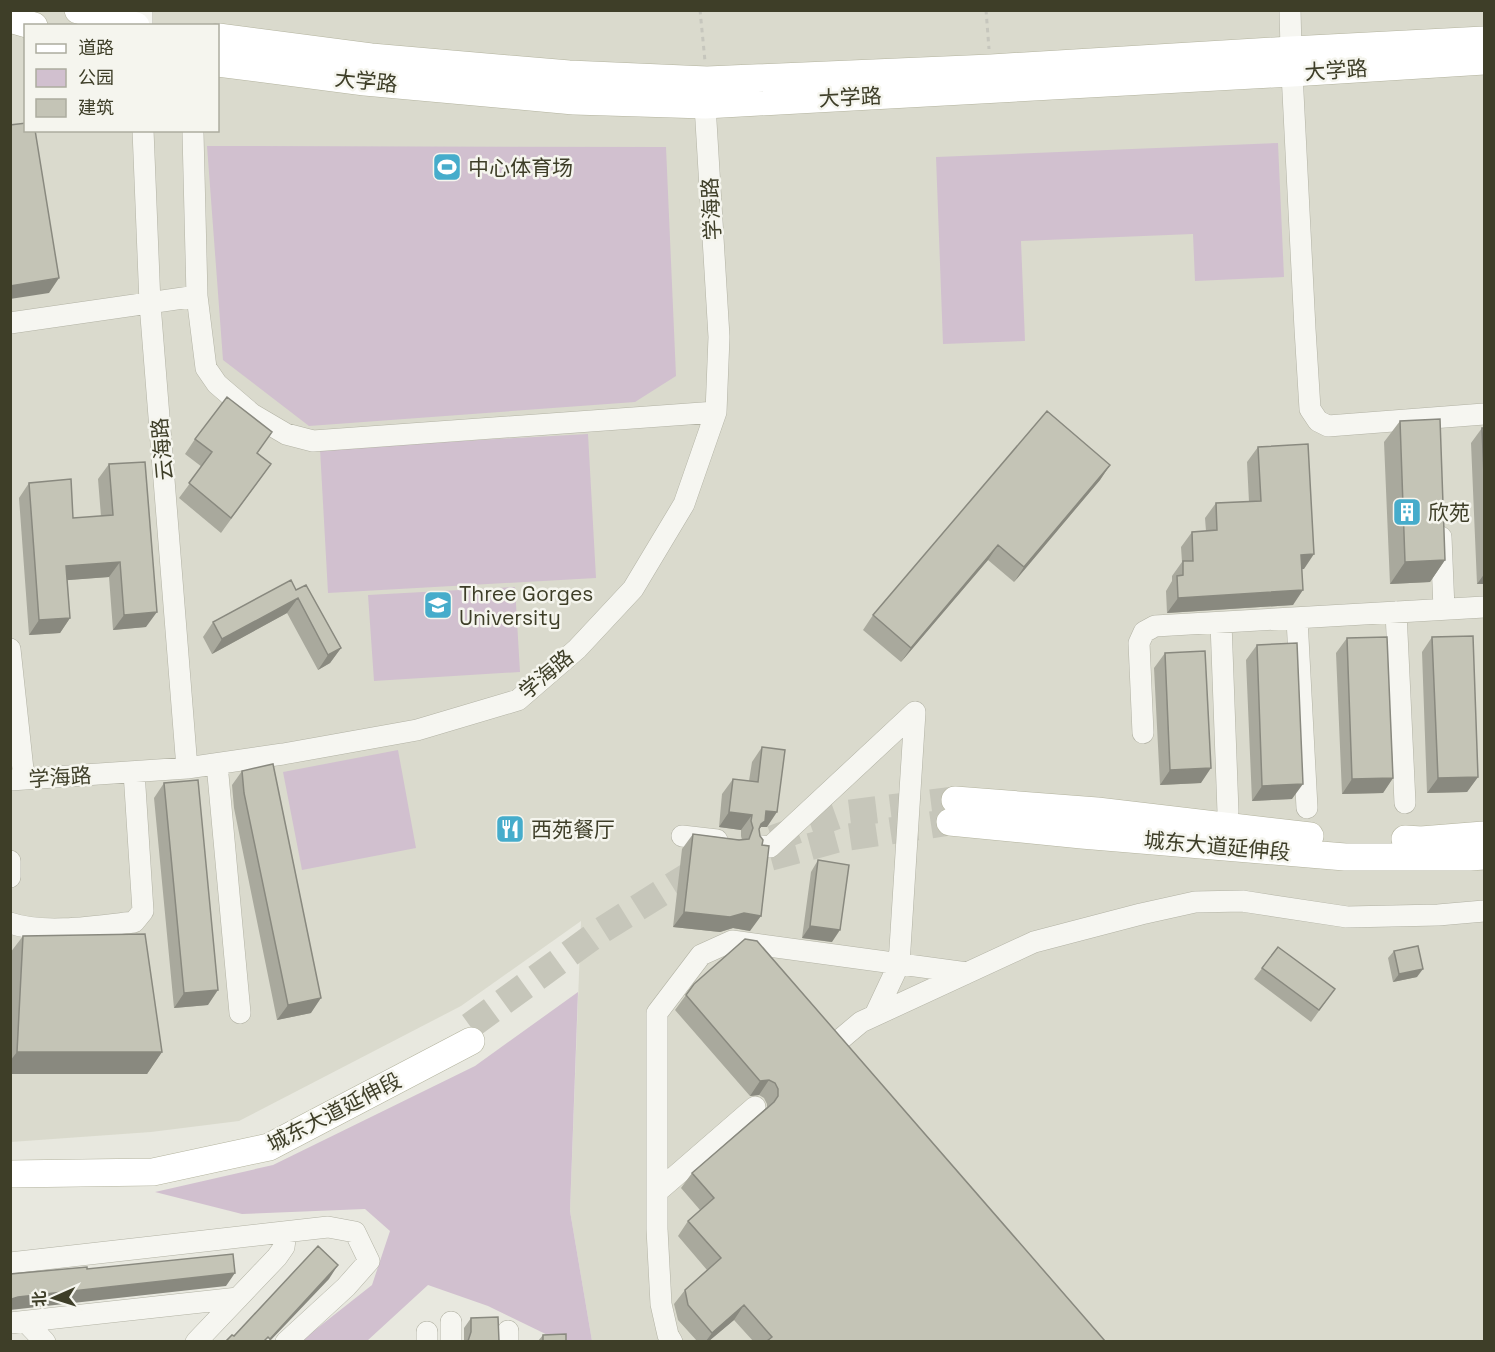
<svg xmlns="http://www.w3.org/2000/svg" width="1495" height="1352" viewBox="0 0 1495 1352" font-family="'Space Grotesk','Noto Sans SC',sans-serif">
<style>
.built{fill:#dadacd;fill-rule:evenodd}
.green{fill:#d1c0cf}
.lines{fill:none;stroke-linecap:round;stroke-linejoin:round}
.major-tunnel{stroke:#c6c6ba;stroke-width:27;stroke-dasharray:27 14;stroke-linecap:butt}
.minor-casing{stroke:#b2b2a4;stroke-width:22}
.major-casing{stroke:#b3b39e;stroke-width:28}
.path{stroke:#c6c6bd;stroke-width:3;stroke-dasharray:4.5 4.5;stroke-linecap:butt}
.minor{stroke:#f6f6f1;stroke-width:21}
.major{stroke:#fff;stroke-width:27}
.wall{fill:#a9a99d}
.shaded-wall{fill:#89897f}
.building{fill:#c4c4b6;stroke:#89897f;stroke-width:1.5}
.labels{text-anchor:middle;dominant-baseline:central;stroke-width:5;stroke-linejoin:round;paint-order:stroke}
.street-label{font-size:21px;fill:#3e3e28;stroke:#f5f5ee}
.poi-label{font-size:21px;fill:#3e3e28;stroke:#f5f5ee;text-anchor:start}
</style>
<rect width="100%" height="100%" fill="#e8e8df"/>
<path class="built" d="M11,11H1484V1341H592L570,1211L581,921L461,1006L239,1121L151,1132L11,1142ZM26,26H218V130H26Z"/>
<path class="green" d="M1278,143L1284,277L1195,281L1193,234L1021,241L1025,341L943,344L936,157Z
M207,146L666,147L676,376L635,402L309,426L223,360Z
M588,434L596,578L328,593L320,449Z
M515,587L520,672L374,681L368,595Z
M398,750L416,848L302,870L283,772Z
M578,992L570,1211L592,1341H560L488,1306L428,1285L367,1341H301L372,1285L390,1231L365,1209L242,1214L155,1192L273,1165L475,1066Z"/>
<g class="lines">
<path class="major-tunnel" d="M772,839L842,814L955,800
M731,868L842,838L950,822
M470,1026L602,930L709,863"/>
<g class="minor-casing">
<path id="minor" d="M1290,10L1291,50
M142,26V10
M1292,73L1305,329L1310,409L1318,421L1328,426L1484,414
M143,130L150,304L187,768
M193,133L197,296
M10,323L197,296L206,368L217,384L252,414L286,434L313,441L716,412
M1441,537L1444,609
M1396,612L1405,803
M1297,619L1307,808
M1221,623L1228,812
M10,649L24,779
M1143,733L1139,643L1144,632L1155,626L1484,607
M217,764L240,1013
M10,780L187,768L283,754L417,730L518,700L577,649L633,589L684,504L716,412L719,337L705,105
M682,836L717,840
M761,846L770,847L915,712
M10,861V877
M10,923C44,935 99,926 134,922L143,911L134,772
M875,1015L899,964L915,712
M842,1038L861,1022L1034,942L1141,914L1195,902L1242,901L1347,917L1438,915L1484,911
M657,1192L755,1107
M10,1263L328,1227L355,1232L369,1261L346,1287L286,1342
M26,1322L45,1342
M451,1322V1342
M10,1323L238,1298
M508,1331V1342
M427,1332V1342
M196,1342L277,1257L284,1247L286,1232
M672,1342L668,1335L661,1304L657,1229V1013L701,955L732,941L967,973"/>
</g>
<g class="major-casing">
<path id="major" d="M78,10L136,26
M10,19L34,26
M218,37L371,57L569,74L707,80L991,68L1291,50L1484,40
M218,63L365,82L574,101L705,105L1292,73L1484,61
M955,800L1097,811L1310,836
M950,822L1082,835L1345,857H1470L1484,856
M1405,839L1421,840L1484,835
M10,1174L153,1172L269,1147L471,1041"/>
</g>
<path class="path" d="M700,10L705,61
M986,10L989,49"/>
<use href="#minor" class="minor"/>
<use href="#major" class="major"/>
</g>
<path class="wall" d="M1400,421L1445,560L1430,582L1390,584L1384,442Z
M1482,428H1485V584H1477L1471,443Z
M195,439L257,453L271,464L221,533L179,498L202,467L185,454Z
M1258,447L1304,569H1302L1293,605L1167,613L1166,591L1172,581V576L1182,562L1181,547L1192,532L1206,531L1205,518L1216,503L1249,502L1247,462Z
M109,464L146,627L113,630L109,577L67,580L70,618L60,633L29,635L19,498L29,483L73,518L101,516L98,479Z
M1110,465L1100,480L1014,582L988,560L901,662L863,630L873,615Z
M296,590L341,648L330,663L318,670L287,613L212,654L203,637L213,622Z
M1432,637L1478,777L1467,792L1427,793L1422,652Z
M1347,638L1393,778L1383,793L1342,794L1336,653Z
M1257,645L1292,799L1252,801L1246,660Z
M1165,653L1201,783L1160,785L1154,668Z
M762,747L767,827H761L759,829L750,931L733,928L720,932L673,927L682,849L693,834L742,840L741,836V830L719,827L722,794L733,779L749,781L752,762Z
M242,771L311,1013L277,1020L234,808L232,785Z
M164,783L208,1005L174,1008L154,798Z
M818,860L832,942L802,938L811,872Z
M23,936L162,1052L147,1074H10V953Z
M1278,947L1335,989L1311,1022L1254,979Z
M1394,951L1417,977L1393,982L1388,958Z
M686,995L1105,1341H753L734,1320L709,1341H697L678,1320L674,1304L685,1290L707,1270L678,1236L688,1221L700,1210L681,1188L692,1173L767,1107V1104L764,1098L759,1095L750,1096L675,1010Z
M471,1318L499,1341H464V1328Z
M543,1335L566,1341H538Z"/>
<path class="shaded-wall" d="M59,278L49,293L10,299V286Z
M1110,465L1100,480L1014,582L1024,567Z
M998,545L988,560L901,662L911,648Z
M1314,554L1304,569L1291,570L1301,555Z
M1445,560L1430,582L1390,584L1405,562Z
M120,562L109,577L56,581L66,566Z
M1485,573V584H1477Z
M1303,590L1293,605L1167,613L1178,598Z
M298,598L287,613L212,654L222,639Z
M157,612L146,627L113,630L124,615Z
M70,618L60,633L29,635L39,620Z
M341,648L330,663L318,670L328,655Z
M1211,768L1201,783L1160,785L1170,770Z
M1478,777L1467,792L1427,793L1438,778Z
M1393,778L1383,793L1342,794L1352,779Z
M1303,784L1292,799L1252,801L1262,786Z
M766,811L777,812L767,827H761L754,835Z
M729,812L752,815L741,830L719,827Z
M684,912L744,913L761,916L750,931L733,928L720,932L673,927Z
M810,926L840,930L832,942L802,938Z
M1423,969L1417,977L1393,982L1399,974Z
M218,990L208,1005L174,1008L184,993Z
M321,998L311,1013L277,1020L288,1005Z
M17,1052H162L147,1074H10V1061Z
M769,1080L759,1095L750,1096L760,1081Z
M338,1265L329,1279L270,1341H268Z
M235,1273L226,1286L10,1310V1301L12,1299L18,1297Z
M744,1305L734,1320L709,1341H706L712,1333Z"/>
<path class="building" d="M26,123V130H35L59,278L10,286V125Z
M227,397L272,432L257,453L271,464L231,518L189,483L212,452L195,439Z
M1047,411L1110,465L1024,567L998,545L911,648L873,615Z
M1440,419L1445,560L1405,562L1400,421Z
M1482,428H1485V499Z
M1308,444L1314,554L1301,555L1303,590L1178,598L1177,576L1183,575V561H1193L1192,532L1217,530L1216,503L1261,501L1258,447Z
M145,462L157,612L124,615L120,562L66,566L70,618L39,620L29,483L71,479L73,518L113,515L109,464Z
M291,580L296,590L306,585L341,648L328,655L298,598L222,639L213,622Z
M1473,636L1478,777L1438,778L1432,637Z
M1387,637L1393,778L1352,779L1347,638Z
M1297,643L1303,784L1262,786L1257,645Z
M1205,651L1211,768L1170,770L1165,653Z
M762,747L785,750L777,812L766,811L765,821L761,824L759,829L760,836L763,840L762,845L769,846L761,916L744,913L730,917L684,912L693,834L739,840L749,839L753,828L751,821L752,815L729,812L733,779L758,782Z
M273,764L321,998L288,1005L244,793L242,771Z
M198,780L218,990L184,993L164,783Z
M818,860L849,865L840,930L810,926Z
M145,934L162,1052H17L23,936Z
M745,939L757,941L1105,1341H767L772,1337L744,1305L712,1333L688,1305L685,1290L721,1258L688,1221L714,1198L692,1173L774,1102L778,1096V1089L775,1083L769,1080L760,1081L686,995L694,984Z
M1418,946L1423,969L1399,974L1394,951Z
M1278,947L1335,989L1319,1010L1262,968Z
M318,1246L338,1265L270,1339L268,1337L264,1341H226L232,1335L234,1336Z
M233,1254L235,1273L18,1297L12,1299L10,1301V1274L87,1267V1269Z
M498,1317L499,1341H468L471,1332V1318Z
M566,1334V1341H543V1335Z"/>
<defs>
<g id="stadium-square" transform="scale(1.5)"><rect x="-9" y="-9" width="18" height="18" rx="4" fill="#46accb" stroke="#f5f5ee"/><path d="M0-5a6.5 5 0 1 0 0 10a6.5 5 0 1 0 0-10ZM-3.5-1.8h7v3.6h-7Z" fill="#fff"/></g>
<g id="building-square" transform="scale(1.5)"><rect x="-9" y="-9" width="18" height="18" rx="4" fill="#46accb" stroke="#f5f5ee"/><path d="M-4-6H4V6H1V3H-1V6H-4ZM-2.5-4.3h1.7v1.8h-1.7ZM.8-4.3h1.7v1.8H.8ZM-2.5-1h1.7V.8h-1.7ZM.8-1h1.7V.8H.8Z" fill="#fff"/></g>
<g id="university-square" transform="scale(1.5)"><rect x="-9" y="-9" width="18" height="18" rx="4" fill="#46accb" stroke="#f5f5ee"/><path d="M0-5L7-2L0 1L-7-2ZM-4 1L0 2.5L4 1V4Q0 6-4 4Z" fill="#fff"/></g>
<g id="restaurant-square" transform="scale(1.5)"><rect x="-9" y="-9" width="18" height="18" rx="4" fill="#46accb" stroke="#f5f5ee"/><path d="M-5-6h1v4h1v-4h1v4h1v-4h1v5L-1.5 .5V6h-2V.5L-5-1ZM5-6V6H3V1.5H1.5Q1.5-4 5-6Z" fill="#fff"/></g>
</defs>
<g fill-rule="evenodd">
<use href="#stadium-square" x="447" y="167"/>
<use href="#building-square" x="1407" y="512"/>
<use href="#university-square" x="438" y="605"/>
<use href="#restaurant-square" x="510" y="829"/>
</g>
<g class="labels">
<g class="street-label">
<text transform="translate(1336 70) rotate(-4)">大学路</text>
<text transform="translate(366 81) rotate(6)">大学路</text>
<text transform="translate(850 97) rotate(-3)">大学路</text>
<text transform="translate(711 209) rotate(-93)">学海路</text>
<text transform="translate(162 449) rotate(-95)">云海路</text>
<text transform="translate(546 674) rotate(-40)">学海路</text>
<text transform="translate(60 777) rotate(-4)">学海路</text>
<text transform="translate(1217 846) rotate(5)">城东大道延伸段</text>
<text transform="translate(334 1112) rotate(-27)">城东大道延伸段</text>
</g>
<g class="poi-label">
<text x="468" y="167">中心体育场</text>
<text x="1428" y="512">欣苑</text>
<text x="459" y="593">Three Gorges<tspan x="459" dy="24">University</tspan></text>
<text x="531" y="829">西苑餐厅</text>
</g>
</g>
<rect width="1495" height="1352" fill="none" stroke="#3e3e28" stroke-width="24"/>
<rect x="24" y="24" width="195" height="108" fill="#f5f5ee" stroke="#acac9f" stroke-width="1.5"/>
<rect x="36" y="44" width="30" height="9" fill="#ffffff" stroke="#acac9f" stroke-width="1.5"/>
<text x="78" y="54" font-size="18" fill="#3e3e28">道路</text>
<rect x="36" y="69" width="30" height="18" fill="#d1c0cf" stroke="#acac9f" stroke-width="1.5"/>
<text x="78" y="84" font-size="18" fill="#3e3e28">公园</text>
<rect x="36" y="99" width="30" height="18" fill="#c4c4b6" stroke="#acac9f" stroke-width="1.5"/>
<text x="78" y="114" font-size="18" fill="#3e3e28">建筑</text>
<g transform="translate(54 1298) rotate(267)" stroke="#f5f5ee" stroke-width="4.5" paint-order="stroke">
<path d="M0-4.5L10 22L0 15L-10 22Z" fill="#3e3e28"/>
<text y="-9" font-size="16" font-weight="bold" text-anchor="middle" fill="#3e3e28">北</text>
</g>
</svg>
